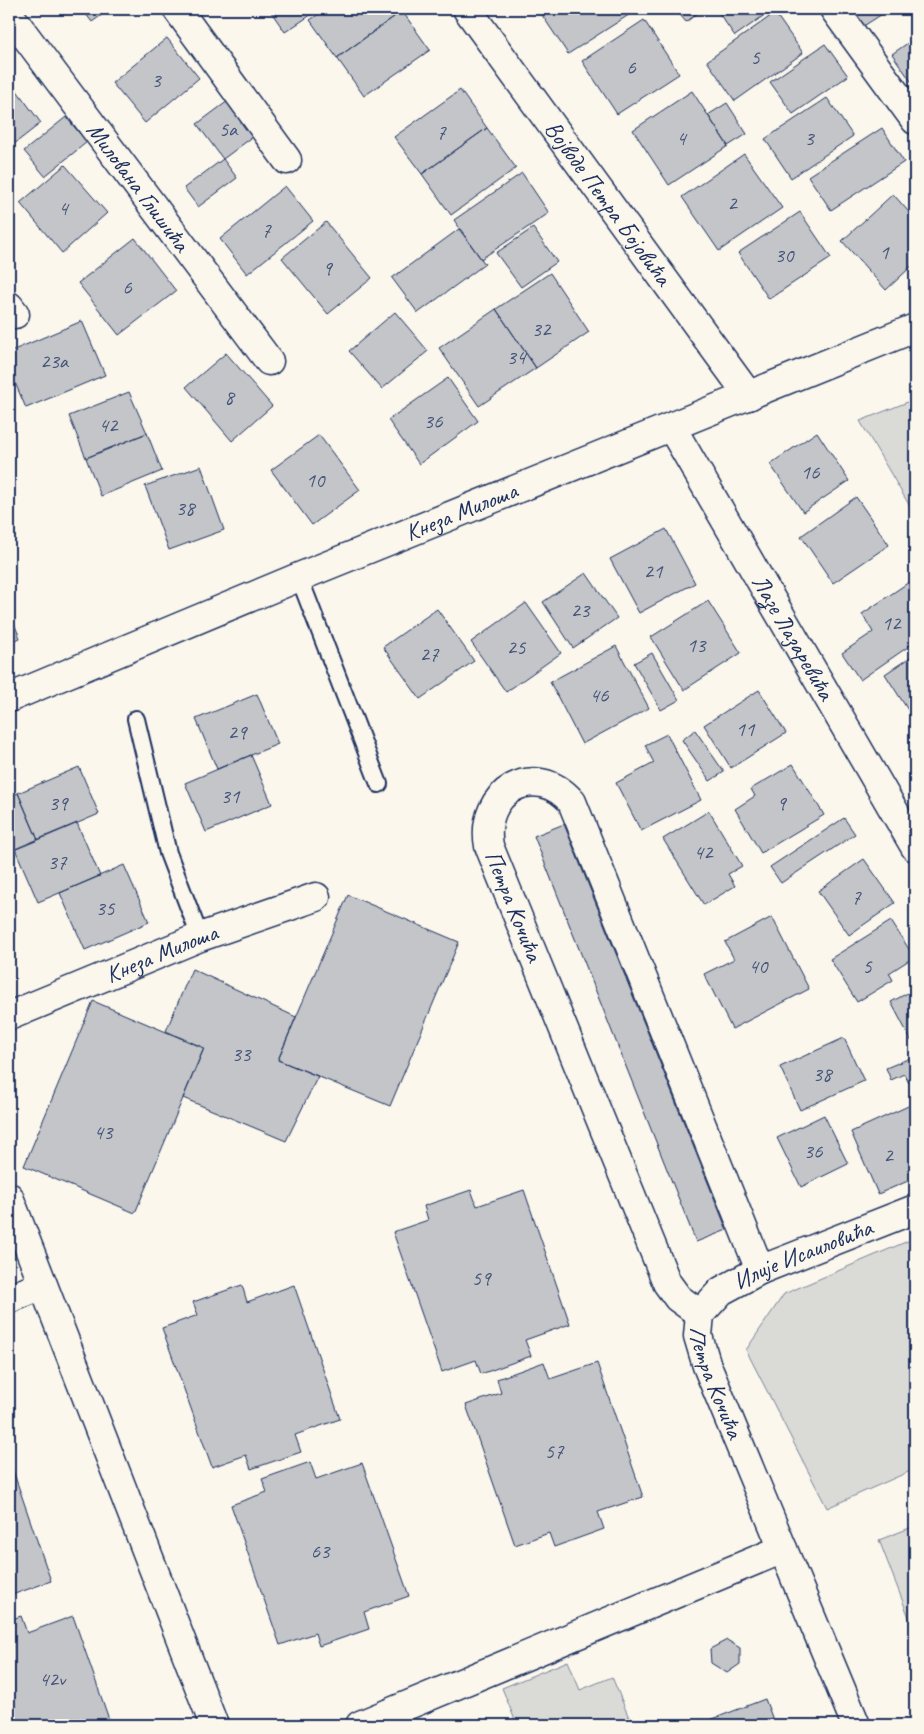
<svg xmlns="http://www.w3.org/2000/svg" width="924" height="1734" viewBox="0 0 924 1734" font-family="Caveat,sans-serif">
<style>
.green{fill:#dadad7;stroke:#7a849a}
.building{fill:#c3c5c9;stroke:#1b2f5e}
.lines{fill:none;stroke-linecap:round;stroke-linejoin:round}
.lane-casing{stroke:#1b2f5e;stroke-width:20}
.street-casing{stroke:#1b2f5e;stroke-width:31}
.lane{stroke:#fbf7ec;stroke-width:16}
.street{stroke:#fbf7ec;stroke-width:28}
.labels{text-anchor:middle;dominant-baseline:central;stroke-width:5;stroke-linejoin:round;paint-order:stroke}
.number-label{font-size:21px;fill:#455479}
.street-label{font-size:24px;fill:#1b2f5e;stroke:#fbf7ec}
</style>
<rect width="100%" height="100%" fill="#fbf7ec"/>
<filter id="ink" filterUnits="userSpaceOnUse"><feTurbulence type="fractalNoise" baseFrequency=".02" numOctaves="2"/><feDisplacementMap in="SourceGraphic" scale="10" xChannelSelector="R" yChannelSelector="G"/><feConvolveMatrix kernelMatrix="1 2 1 2 8 2 1 2 1" color-interpolation-filters="sRGB"/></filter>
<g filter="url(#ink)">
<path class="green" d="M915,399V515L860,421Z
M915,1238V1469L827,1508L746,1350L784,1294Z
M915,1526V1633L879,1540Z
M568,1661L580,1690L612,1677L632,1725H517L502,1688Z"/>
<path class="building" d="M82,9H110L92,22Z
M269,9H320L285,32Z
M326,9H401L402,11L337,58L310,20Z
M538,9H638L568,54Z
M675,9H703L686,22Z
M716,9H773L735,36Z
M850,9H890L862,27Z
M402,11L430,50L364,96L337,58Z
M775,13L803,53L735,101L707,61Z
M644,20L679,74L617,114L582,61Z
M167,38L199,78L145,123L112,83Z
M915,38V87L892,54Z
M825,44L848,76L793,114L770,82Z
M9,80L41,123L9,148Z
M460,90L487,128L422,174L394,137Z
M692,91L728,146L669,185L633,130Z
M232,98L258,133L223,159L197,124Z
M827,98L853,136L791,178L765,139Z
M727,103L747,134L728,146L708,115Z
M66,117L87,142L45,176L24,151Z
M487,128L516,168L451,215L422,174Z
M882,128L904,162L831,210L808,176Z
M744,154L782,208L719,251L682,197Z
M223,159L237,178L198,207L184,188Z
M65,165L107,213L62,253L20,203Z
M522,173L549,213L481,259L454,220Z
M285,186L313,221L247,274L220,239Z
M893,194L915,219V263L886,290L842,241Z
M800,212L831,258L769,299L738,253Z
M326,222L372,278L328,314L282,258Z
M533,228L557,262L521,287L496,253Z
M459,229L485,264L418,313L392,278Z
M135,238L176,291L119,335L78,283Z
M550,273L589,332L536,368L496,309Z
M496,309L536,368L479,406L439,348Z
M395,312L428,351L382,389L349,351Z
M82,321L105,375L26,408L9,369V352Z
M226,353L272,406L232,441L186,387Z
M448,378L478,421L419,464L388,420Z
M129,392L147,433L86,458L69,416Z
M817,432L849,481L803,512L770,464Z
M147,433L162,471L101,496L86,458Z
M319,435L360,490L312,525L271,470Z
M201,466L224,530L169,550L145,486Z
M856,497L889,545L833,583L801,536Z
M666,529L695,583L639,613L610,559Z
M586,573L617,618L573,648L543,602Z
M915,578V642L860,680L842,653L873,632L862,614Z
M708,601L741,653L684,690L651,637Z
M526,603L561,653L506,692L471,642Z
M437,609L474,661L420,699L383,647Z
M9,611L20,638L9,643Z
M616,646L649,708L582,744L550,682Z
M652,653L679,700L661,710L634,663Z
M915,654V721L885,674Z
M759,690L786,733L731,768L704,725Z
M257,694L278,744L217,769L196,719Z
M695,730L724,772L710,781L682,740Z
M667,734L701,800L641,831L616,783L654,763L645,745Z
M251,755L272,804L206,832L185,783Z
M793,764L824,815L761,853L735,809L755,796L751,789Z
M79,767L99,814L38,840L18,793Z
M18,793L38,840L9,852V797Z
M709,811L742,866L728,874L735,886L704,905L663,839Z
M844,818L855,834L781,883L770,867Z
M77,823L100,876L38,902L15,849Z
M564,824L727,1230L696,1242L534,836Z
M864,859L895,903L849,935L818,891Z
M124,865L149,922L85,950L60,893Z
M348,895L459,942L390,1106L278,1060Z
M772,917L809,989L732,1029L704,974L734,959L725,942Z
M891,921L914,957L889,973L893,980L857,1002L830,959Z
M192,969L296,1017L278,1060L318,1076L286,1141L183,1098L204,1048L166,1031Z
M915,989V1040L912,1042L891,1002Z
M93,1001L204,1048L135,1213L24,1166Z
M844,1038L864,1081L800,1110L780,1067Z
M915,1056V1080L909,1083L904,1074L891,1080L886,1068Z
M915,1103V1178L878,1194L851,1132Z
M824,1115L848,1164L801,1187L777,1138Z
M471,1190L477,1206L524,1190L570,1324L525,1340L531,1356L481,1374L476,1360L442,1372L393,1232L428,1220L424,1206Z
M242,1285L247,1302L294,1285L340,1419L295,1435L301,1452L251,1469L246,1455L212,1467L162,1328L198,1315L193,1302Z
M544,1362L550,1379L597,1363L643,1497L598,1512L604,1529L554,1547L549,1533L515,1545L466,1405L501,1393L497,1379Z
M9,1459L51,1581L9,1596Z
M310,1462L316,1479L362,1463L409,1596L364,1612L369,1629L319,1646L315,1633L280,1645L231,1505L267,1492L262,1479Z
M21,1616L27,1633L73,1616L111,1725H9V1620Z
M727,1640L740,1648V1664L727,1673L711,1663L710,1649Z
M765,1699L775,1725H697Z"/>
<g class="lines">
<g class="lane-casing">
<path id="lane" d="M299,577L379,784
M136,719L168,853L200,937"/>
</g>
<g class="street-casing">
<g id="street">
<path d="M177,9L287,160"/>
<path id="s1" d="M467,9L749,396"/>
<path d="M834,9L915,120"/>
<path id="s2" d="M9,14L269,361"/>
<path d="M9,306L15,314"/>
<path id="s3" d="M672,428L915,847"/>
<path id="s4" d="M9,698L299,577L915,328"/>
<path id="s5" d="M9,1016L200,937L316,897"/>
<path d="M9,1197L214,1725"/>
<path d="M9,1299L42,1285"/>
<path d="M700,1314L678,1298L667,1283L489,846C479,792 535,759 572,802L760,1270"/>
<path id="s6" d="M700,1314L698,1336L707,1366L856,1725"/>
<path id="s7" d="M700,1314L721,1291L760,1270L915,1209"/>
<path d="M360,1725L783,1549"/>
</g>
</g>
<use href="#lane" class="lane"/>
<use href="#street" class="street"/>
</g>
</g>
<g class="labels">
<g class="number-label">
<text x="755" y="57">5</text>
<text x="631" y="67">6</text>
<text x="156" y="80">3</text>
<text x="228" y="129">5a</text>
<text x="441" y="132">7</text>
<text x="681" y="138">4</text>
<text x="809" y="138">3</text>
<text x="732" y="203">2</text>
<text x="63" y="208">4</text>
<text x="266" y="230">7</text>
<text x="884" y="252">1</text>
<text x="784" y="255">30</text>
<text x="327" y="268">9</text>
<text x="127" y="287">6</text>
<text x="541" y="329">32</text>
<text x="516" y="357">34</text>
<text x="54" y="361">23a</text>
<text x="229" y="397">8</text>
<text x="433" y="421">36</text>
<text x="108" y="425">42</text>
<text x="810" y="472">16</text>
<text x="315" y="480">10</text>
<text x="185" y="508">38</text>
<text x="653" y="571">21</text>
<text x="580" y="610">23</text>
<text x="891" y="623">12</text>
<text x="696" y="645">13</text>
<text x="516" y="647">25</text>
<text x="429" y="654">27</text>
<text x="599" y="695">46</text>
<text x="745" y="729">11</text>
<text x="237" y="732">29</text>
<text x="230" y="796">31</text>
<text x="58" y="803">39</text>
<text x="781" y="803">9</text>
<text x="703" y="852">42</text>
<text x="57" y="862">37</text>
<text x="856" y="897">7</text>
<text x="105" y="908">35</text>
<text x="758" y="966">40</text>
<text x="867" y="966">5</text>
<text x="241" y="1054">33</text>
<text x="822" y="1074">38</text>
<text x="103" y="1132">43</text>
<text x="813" y="1151">36</text>
<text x="888" y="1155">2</text>
<text x="481" y="1278">59</text>
<text x="554" y="1451">57</text>
<text x="320" y="1551">63</text>
<text x="52" y="1679">42v</text>
</g>
<g class="street-label">
<text stroke="none"><textPath href="#s2" startOffset="216">Милована Глишића</textPath></text>
<text stroke="none"><textPath href="#s1" startOffset="240">Војводе Петра Бојовића</textPath></text>
<text stroke="none"><textPath href="#s4" startOffset="489">Кнеза Милоша</textPath></text>
<text stroke="none"><textPath href="#s3" startOffset="242">Лазе Лазаревића</textPath></text>
<text transform="translate(514 906) rotate(68)">Петра Кочића</text>
<text stroke="none"><textPath href="#s5" startOffset="165">Кнеза Милоша</textPath></text>
<text stroke="none"><textPath href="#s7" startOffset="121">Илије Исаиловића</textPath></text>
<text stroke="none"><textPath href="#s6" startOffset="72">Петра Кочића</textPath></text>
</g>
</g>
<rect width="924" height="1734" fill="none" stroke="#fbf7ec" stroke-width="30"/>
<rect x="15" y="15" width="894" height="1704" fill="none" stroke="#1b2f5e" stroke-width="2" filter="url(#ink)"/>
</svg>
